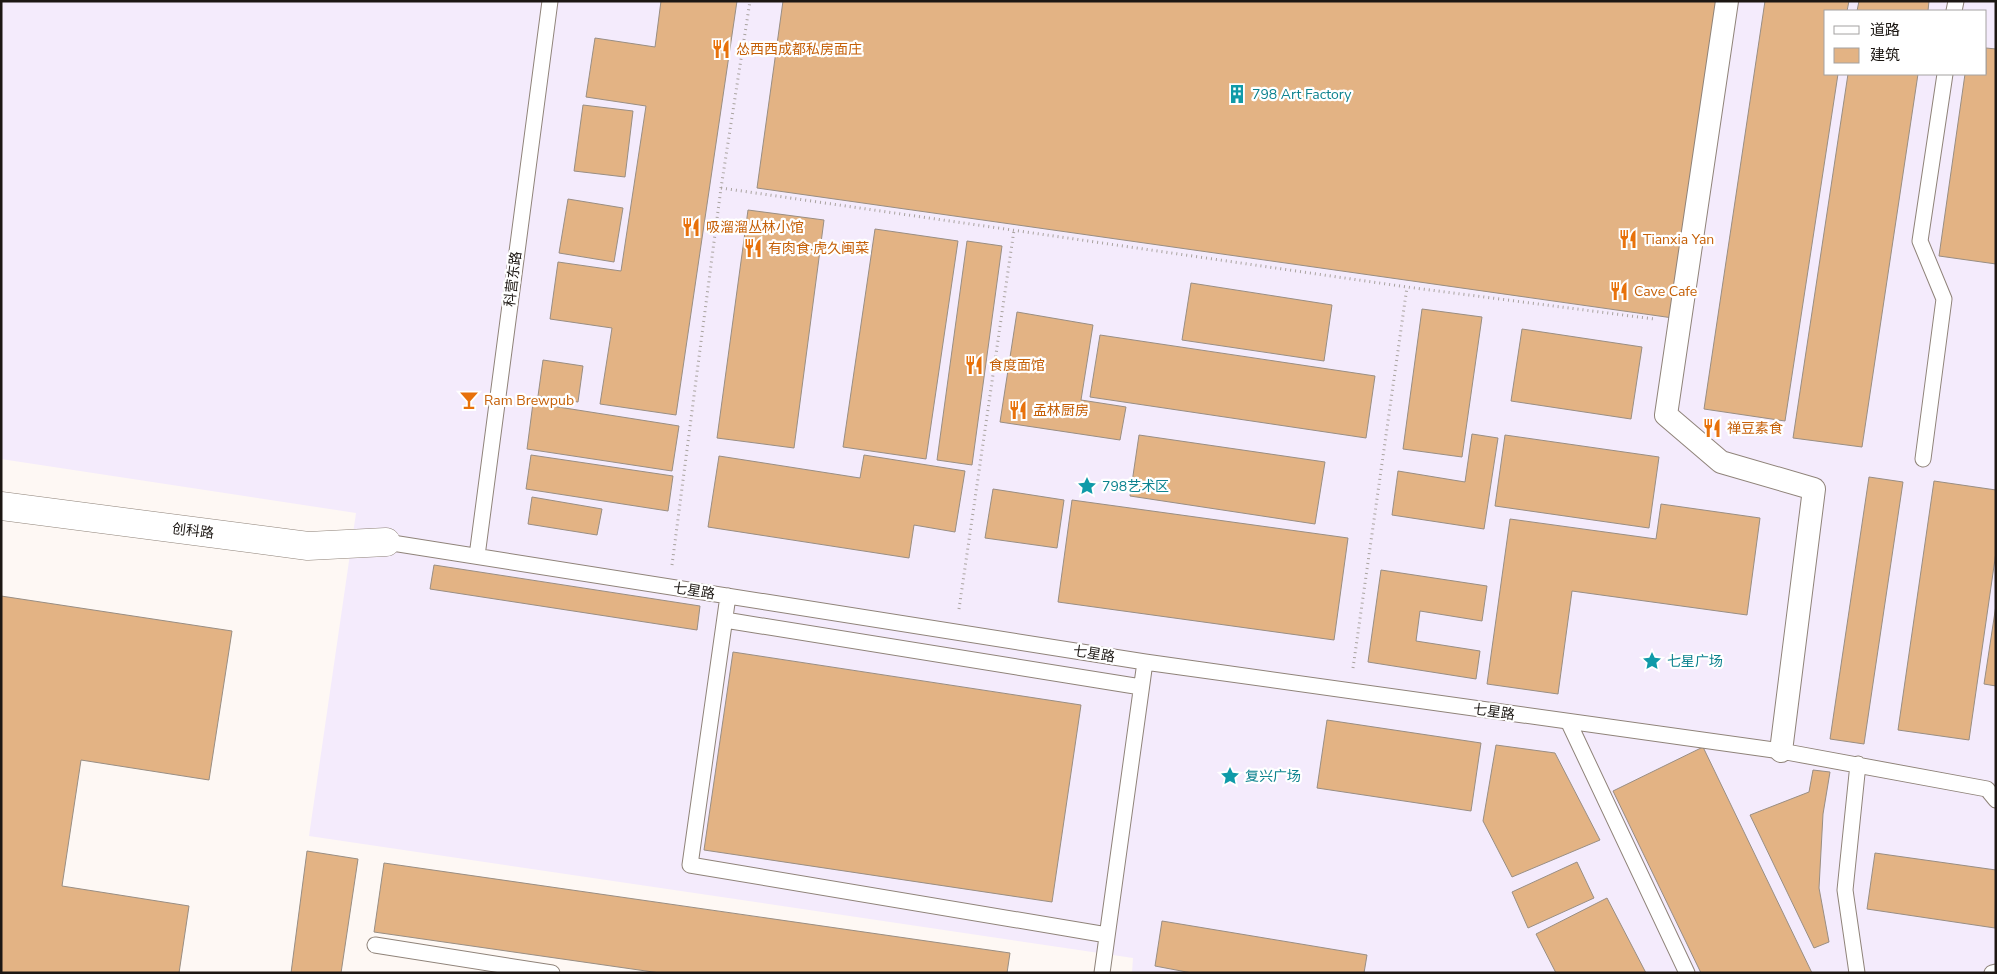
<svg xmlns="http://www.w3.org/2000/svg" width="1997" height="974" viewBox="0 0 1997 974" font-family="'Nunito Sans','Noto Sans SC',sans-serif">
<style>
.commercial{fill:#f4ebfc;fill-rule:evenodd}
.building{fill:#e3b384;stroke:#998e83}
.lines{fill:none;stroke-linecap:round;stroke-linejoin:round}
.service-casing{stroke:#8f8379;stroke-width:17}
.pedestrian-casing{stroke:#8f8379;stroke-width:24}
.minor-casing{stroke:#8f8379;stroke-width:29}
.path{stroke:#a9a39f;stroke-width:3;stroke-dasharray:1 4;stroke-linecap:butt}
.service{stroke:#fff;stroke-width:15}
.pedestrian{stroke:#fff;stroke-width:22}
.minor{stroke:#fff;stroke-width:28}
.labels{text-anchor:middle;dominant-baseline:central;stroke-width:4.5;stroke-linejoin:round;paint-order:stroke}
.food-label{font-size:14px;fill:#c56008;stroke:#fff;text-anchor:start}
.culture-label{font-size:14px;fill:#0d838f;stroke:#fff;text-anchor:start}
.street-label{font-size:14px;fill:#1c1713;stroke:#fff}
</style>
<rect width="100%" height="100%" fill="#fef8f4"/>
<path class="commercial" d="M1,1H1996V973H1132L1133,958L309,836L356,513L1,459ZM1826,11H1986V74H1826Z"/>
<path class="building" d="M661,1H737L676,415L600,404L612,328L550,319L558,262L621,271L646,106L586,97L595,38L655,47Z
M783,1H1718L1673,318L757,188Z
M1765,1H1849L1847,11H1826V74H1838L1785,421L1704,409Z
M1859,1H1929L1928,11H1857Z
M1986,48L1996,49V264L1939,256L1965,74H1986Z
M1848,74H1918L1862,447L1793,438Z
M583,105L633,111L625,177L574,171Z
M568,199L623,208L614,262L559,253Z
M748,210L824,220L794,448L717,438Z
M875,229L958,241L926,459L843,447Z
M967,241L1002,246L972,465L937,460Z
M1191,283L1332,305L1324,361L1182,340Z
M1422,309L1482,317L1462,457L1403,449Z
M1017,312L1093,325L1081,400L1126,407L1120,440L1000,422Z
M1522,329L1642,347L1631,419L1511,401Z
M1100,335L1375,376L1366,438L1090,397Z
M543,360L583,366L578,402L538,396Z
M533,403L679,426L672,471L527,449Z
M1472,434L1498,438L1484,529L1392,515L1398,471L1465,482Z
M1139,435L1325,462L1315,524L1130,496Z
M1505,435L1659,457L1649,528L1495,506Z
M531,455L673,476L668,511L526,489Z
M864,455L965,471L955,532L914,525L909,558L708,527L719,456L860,478Z
M1869,477L1903,482L1864,744L1830,739Z
M1934,481L1996,490V552L1969,740L1898,730Z
M993,489L1064,500L1057,548L985,538Z
M532,497L602,509L597,535L528,524Z
M1072,500L1348,538L1334,640L1058,602Z
M1661,504L1760,518L1747,615L1572,591L1558,694L1487,684L1510,519L1656,539Z
M434,565L700,606L697,630L430,589Z
M1381,570L1487,586L1482,621L1420,611L1416,641L1480,651L1476,679L1368,662Z
M1,596L232,631L209,780L81,760L62,886L189,906L179,973H1Z
M1996,605V686L1984,684Z
M733,652L1081,705L1052,902L704,850Z
M1327,720L1481,743L1471,811L1317,788Z
M1496,745L1555,753L1600,840L1512,877L1483,821Z
M1703,747L1812,973H1701L1613,791Z
M1813,770L1830,772L1823,814L1819,888L1829,942L1814,948L1750,815L1809,792Z
M307,851L358,859L341,973H291Z
M1875,853L1996,870L1995,928L1867,909Z
M1577,862L1594,898L1528,928L1512,892Z
M384,863L1010,953L1007,973H660L374,932Z
M1607,898L1646,973H1556L1536,934Z
M1162,921L1367,955L1364,973H1192L1155,966Z"/>
<g class="lines">
<g class="service-casing">
<path id="service" d="M1954,11L1956,1
M1923,459L1944,299L1920,241L1945,74
M386,542L1145,662L1781,751L1987,789L1996,800
M477,556L550,1
M728,596L690,865L1107,935
M725,620L1141,687
M1569,723L1687,973
M375,945L552,973
M1102,973L1145,662
M1857,973L1845,890L1858,764
M1992,973L1996,972"/>
</g>
<g class="pedestrian-casing">
<path id="pedestrian" d="M1727,1L1666,415L1721,462L1814,489L1781,751"/>
</g>
<g class="minor-casing">
<path id="minor" d="M1,506L308,546L386,542"/>
</g>
<path class="path" d="M721,188L1407,287L1654,319
M672,565L721,188L750,1
M959,609L1014,230
M1353,668L1407,287"/>
<use href="#service" class="service"/>
<use href="#pedestrian" class="pedestrian"/>
<use href="#minor" class="minor"/>
</g>
<defs>
<g id="restaurant-bare" transform="scale(1.5)"><path d="M-5-6h1v4h1v-4h1v4h1v-4h1v5L-1.5 .5V6h-2V.5L-5-1ZM5-6V6H3V1.5H1.5Q1.5-4 5-6Z" fill="#e8710a" stroke="#fff" stroke-width="2.5" paint-order="stroke"/></g>
<g id="building-bare" transform="scale(1.5)"><path d="M-4-6H4V6H1V3H-1V6H-4ZM-2.5-4.3h1.7v1.8h-1.7ZM.8-4.3h1.7v1.8H.8ZM-2.5-1h1.7V.8h-1.7ZM.8-1h1.7V.8H.8Z" fill="#0f9aa8" stroke="#fff" stroke-width="2.5" paint-order="stroke"/></g>
<g id="bar-bare" transform="scale(1.5)"><path d="M-6-5H6L.8 .8V4.5H3.5V6h-7V4.5H-.8V.8Z" fill="#e8710a" stroke="#fff" stroke-width="2.5" paint-order="stroke"/></g>
<g id="sight-bare" transform="scale(1.5)"><path d="M0-6L1.8-2.2L6-1.7L2.9 1.2L3.7 5.4L0 3.3L-3.7 5.4L-2.9 1.2L-6-1.7L-1.8-2.2Z" fill="#0f9aa8" stroke="#fff" stroke-width="2.5" paint-order="stroke"/></g>
</defs>
<g fill-rule="evenodd">
<use href="#restaurant-bare" x="721" y="49"/>
<use href="#building-bare" x="1237" y="94"/>
<use href="#restaurant-bare" x="691" y="227"/>
<use href="#restaurant-bare" x="1628" y="239"/>
<use href="#restaurant-bare" x="753" y="248"/>
<use href="#restaurant-bare" x="1619" y="291"/>
<use href="#restaurant-bare" x="974" y="365"/>
<use href="#bar-bare" x="469" y="400"/>
<use href="#restaurant-bare" x="1018" y="410"/>
<use href="#restaurant-bare" x="1712" y="428"/>
<use href="#sight-bare" x="1087" y="486"/>
<use href="#sight-bare" x="1652" y="661"/>
<use href="#sight-bare" x="1230" y="776"/>
</g>
<g class="labels">
<g class="food-label">
<text x="736" y="49">怂西西成都私房面庄</text>
<text x="706" y="227">吸溜溜丛林小馆</text>
<text x="1643" y="239">Tianxia Yan</text>
<text x="768" y="248">有肉食·虎久闽菜</text>
<text x="1634" y="291">Cave Cafe</text>
<text x="989" y="365">食度面馆</text>
<text x="484" y="400">Ram Brewpub</text>
<text x="1033" y="410">孟林厨房</text>
<text x="1727" y="428">禅豆素食</text>
</g>
<g class="culture-label">
<text x="1252" y="94">798 Art Factory</text>
<text x="1102" y="486">798艺术区</text>
<text x="1667" y="661">七星广场</text>
<text x="1245" y="776">复兴广场</text>
</g>
<g class="street-label">
<text transform="translate(513 279) rotate(-83)">科营东路</text>
<text transform="translate(193 531) rotate(7)">创科路</text>
<text transform="translate(694 591) rotate(9)">七星路</text>
<text transform="translate(1094 654) rotate(9)">七星路</text>
<text transform="translate(1494 712) rotate(8)">七星路</text>
</g>
</g>
<rect width="1997" height="974" fill="none" stroke="#1c1713" stroke-width="5"/>
<rect x="1824" y="10" width="162" height="65" fill="#ffffff" stroke="#a4a2a1"/>
<rect x="1834" y="26" width="25" height="8" fill="#ffffff" stroke="#a4a2a1"/>
<text x="1870" y="35" font-size="15" fill="#1c1713">道路</text>
<rect x="1834" y="48" width="25" height="15" fill="#e3b384" stroke="#a4a2a1"/>
<text x="1870" y="60" font-size="15" fill="#1c1713">建筑</text>
</svg>
